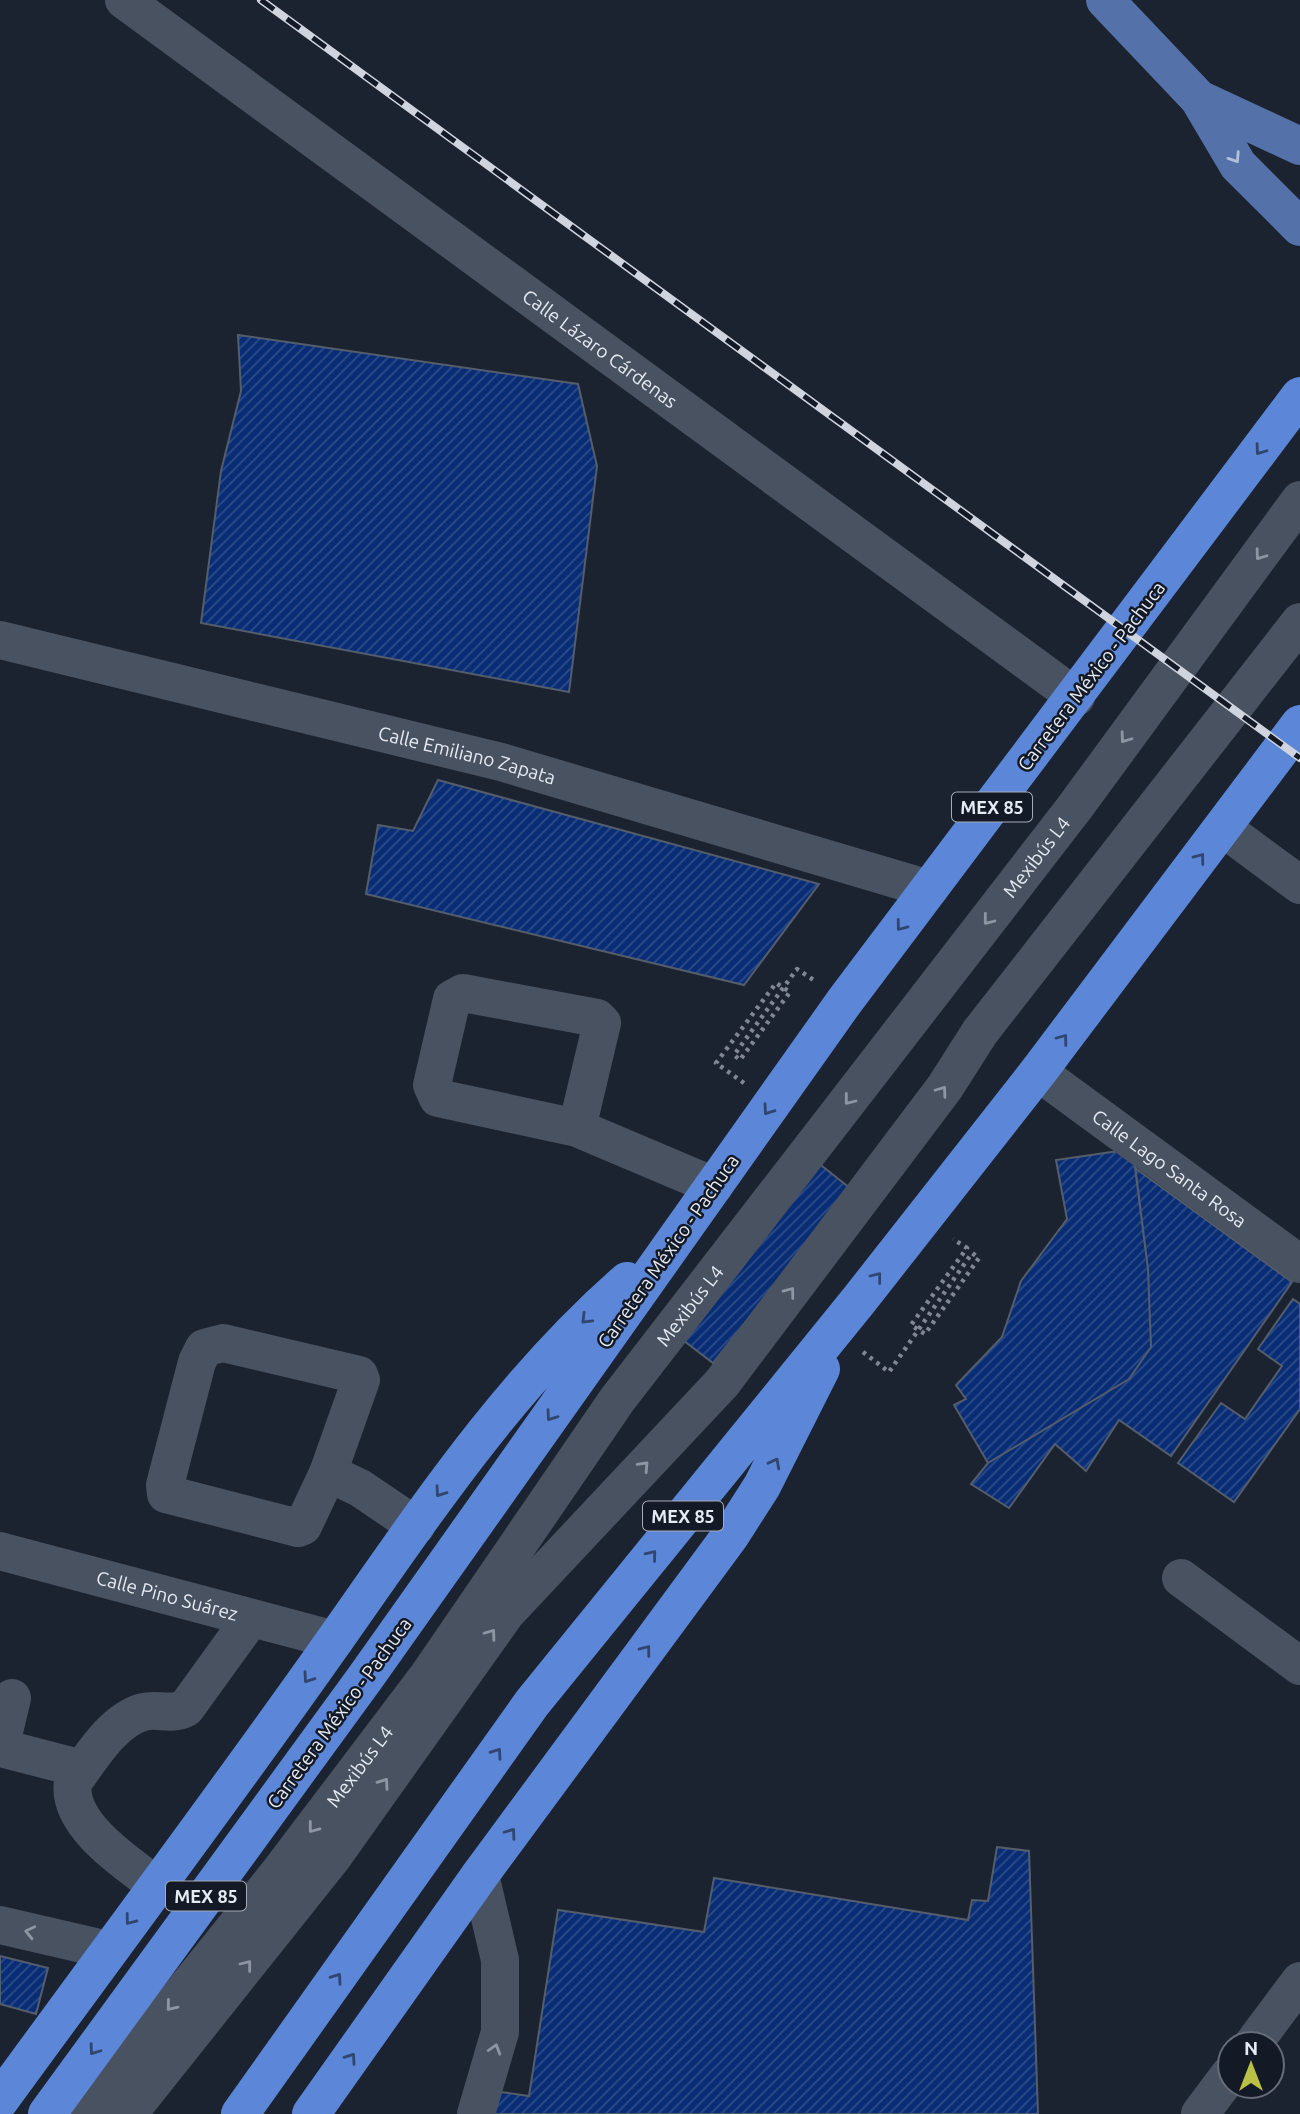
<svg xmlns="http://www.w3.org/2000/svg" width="1300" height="2114" viewBox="0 0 1300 2114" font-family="Ubuntu,sans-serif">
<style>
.building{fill:url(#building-hatch);stroke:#545d6c;stroke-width:2}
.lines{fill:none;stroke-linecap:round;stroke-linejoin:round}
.path{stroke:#818792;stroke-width:4.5;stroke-dasharray:3.5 5;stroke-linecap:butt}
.minor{stroke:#495261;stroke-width:38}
.major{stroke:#5472a9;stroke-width:38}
.highway{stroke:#5c87d9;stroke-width:38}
.rail-casing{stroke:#cfd4de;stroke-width:8}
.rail{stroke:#131a26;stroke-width:5;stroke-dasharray:16;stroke-linecap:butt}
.oneway{stroke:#b2c0d9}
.oneway2{stroke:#30466e}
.oneway3{stroke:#8f96a3}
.labels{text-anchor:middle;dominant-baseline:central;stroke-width:5;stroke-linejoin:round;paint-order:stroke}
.shield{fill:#131a26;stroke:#a6acb6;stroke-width:2}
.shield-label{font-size:18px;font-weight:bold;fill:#e5eaf3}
.street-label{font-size:19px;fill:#e5eaf3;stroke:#131a26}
</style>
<defs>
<pattern id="building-hatch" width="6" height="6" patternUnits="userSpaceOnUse" patternTransform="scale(1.75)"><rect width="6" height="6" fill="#092d75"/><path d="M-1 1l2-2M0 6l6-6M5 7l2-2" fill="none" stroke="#2d4c89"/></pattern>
</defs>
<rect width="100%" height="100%" fill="#1c2330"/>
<path class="building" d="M238,335L578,384L597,466L569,692L201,623L221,471L241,391Z
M438,780L819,884L744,985L366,894L378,825L413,831Z
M1133,1149L1148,1269L1151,1347L1129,1379L988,1463L954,1405L966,1399L956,1385L1002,1337L1021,1281L1067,1219L1056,1160Z
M817,1162L851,1189L713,1363L679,1337Z
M1135,1168L1292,1282L1171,1456L1119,1420L1086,1471L1055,1444L1009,1508L971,1484L988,1463L1129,1379L1151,1347L1148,1269Z
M1293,1299L1300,1304V1409L1234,1502L1178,1463L1221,1403L1245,1419L1282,1366L1258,1349Z
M997,1847L1029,1851L1038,2114H484L487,2090L529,2096L558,1910L704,1932L714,1878L968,1920L972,1900L988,1901Z
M0,1956L48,1968L36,2014L0,2004Z"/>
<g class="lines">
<path class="path" d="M744,1083L716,1063L776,983L790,992L740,1060L734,1055L797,969L815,981
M863,1352L889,1372L972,1253L979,1258L925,1334L911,1325L967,1248L953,1239"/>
<g class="minor">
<path id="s1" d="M124,0L1076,697"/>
<path id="s2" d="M0,640L501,762L929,889"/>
<path d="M1223,828L1300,885"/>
<path id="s3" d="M1038,1072L1300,1264"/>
<path d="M577,1128L602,1023L597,1018L463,993L452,999L432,1085L438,1098L577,1128L714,1186"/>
<path d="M223,1343L359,1375L361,1380L328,1473L303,1526L298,1528L166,1494L165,1485L197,1362L204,1348Z"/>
<path d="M328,1473L360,1488L416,1526"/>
<path id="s4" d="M0,1551L335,1640"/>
<path d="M1181,1578L1300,1666"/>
<path d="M12,1698L1,1744L5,1749L82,1769"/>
<path d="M156,1885C127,1863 66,1824 73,1782C91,1758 112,1721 143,1712C158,1708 171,1716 186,1708L251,1618"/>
<path d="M0,1925L108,1950"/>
<path d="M1253,2044L1300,1981"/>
<path id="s5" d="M85,2114L278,1874L428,1676L617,1400L1075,807L1300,500"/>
<path d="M128,2114L332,1858L506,1613L722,1383L945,1087L980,1032L1300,622"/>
<path d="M476,2114L500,2032V1960L480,1875"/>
<path d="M1200,2114L1230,2074"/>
</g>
<path class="major" d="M1105,0L1199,99L1238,165L1300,227
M1199,99L1300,146"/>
<path class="highway" d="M0,2100C105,1956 212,1813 315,1668C412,1532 501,1391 627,1281
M47,2114L365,1678L844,1002L1300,396
M240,2114L532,1703L859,1300L1038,1072L1300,724
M311,2114L480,1875L730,1536L762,1486L821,1369"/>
<g class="rail-casing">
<path id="rail" d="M261,0L1300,758"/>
</g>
<use href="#rail" class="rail"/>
</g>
<defs><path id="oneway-chevron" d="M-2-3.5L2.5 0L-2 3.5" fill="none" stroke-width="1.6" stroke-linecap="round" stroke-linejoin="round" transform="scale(1.75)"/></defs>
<use class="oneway" href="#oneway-chevron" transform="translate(1235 158) rotate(57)"/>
<g class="oneway2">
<use href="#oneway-chevron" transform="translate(1260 450) rotate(126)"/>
<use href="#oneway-chevron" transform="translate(1200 858) rotate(-53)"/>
<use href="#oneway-chevron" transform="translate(901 926) rotate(127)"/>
<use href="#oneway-chevron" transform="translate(1063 1039) rotate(-53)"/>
<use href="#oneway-chevron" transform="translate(768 1110) rotate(125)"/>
<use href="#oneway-chevron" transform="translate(877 1277) rotate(-52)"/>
<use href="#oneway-chevron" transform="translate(586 1319) rotate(135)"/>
<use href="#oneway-chevron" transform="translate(551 1416) rotate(125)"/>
<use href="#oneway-chevron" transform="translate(775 1463) rotate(-62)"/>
<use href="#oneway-chevron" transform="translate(440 1492) rotate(125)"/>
<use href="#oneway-chevron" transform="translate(652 1555) rotate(-51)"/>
<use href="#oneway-chevron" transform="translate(646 1650) rotate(-53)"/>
<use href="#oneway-chevron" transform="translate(308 1678) rotate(125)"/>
<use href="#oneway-chevron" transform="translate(497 1753) rotate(-55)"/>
<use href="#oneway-chevron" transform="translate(511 1833) rotate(-54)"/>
<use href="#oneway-chevron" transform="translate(130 1920) rotate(127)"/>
<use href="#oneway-chevron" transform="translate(337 1978) rotate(-55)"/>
<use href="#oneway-chevron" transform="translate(94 2050) rotate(126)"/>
<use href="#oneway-chevron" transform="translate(351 2058) rotate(-55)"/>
</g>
<g class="oneway3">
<use href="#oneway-chevron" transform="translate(1260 555) rotate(126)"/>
<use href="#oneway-chevron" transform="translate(1125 738) rotate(126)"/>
<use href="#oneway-chevron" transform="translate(988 920) rotate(128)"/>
<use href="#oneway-chevron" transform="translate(942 1091) rotate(-54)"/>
<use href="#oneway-chevron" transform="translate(849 1100) rotate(128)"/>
<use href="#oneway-chevron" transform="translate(790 1292) rotate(-53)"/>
<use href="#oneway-chevron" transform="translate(644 1466) rotate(-47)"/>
<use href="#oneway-chevron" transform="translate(491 1634) rotate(-54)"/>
<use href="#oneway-chevron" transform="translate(384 1783) rotate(-55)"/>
<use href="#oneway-chevron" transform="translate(313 1828) rotate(127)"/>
<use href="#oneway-chevron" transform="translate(30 1932) rotate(-167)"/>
<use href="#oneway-chevron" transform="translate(247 1965) rotate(-52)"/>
<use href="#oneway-chevron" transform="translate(171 2006) rotate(129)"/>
<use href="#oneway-chevron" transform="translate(495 2049) rotate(-73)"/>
</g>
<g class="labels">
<g class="shield">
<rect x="952" y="792.5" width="80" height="29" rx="5"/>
<rect x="643" y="1501.5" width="80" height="29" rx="5"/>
<rect x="166" y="1881.5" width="80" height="29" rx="5"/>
</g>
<g class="shield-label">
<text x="992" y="807">MEX 85</text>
<text x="683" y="1516">MEX 85</text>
<text x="206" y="1896">MEX 85</text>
</g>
<g class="street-label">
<text stroke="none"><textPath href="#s1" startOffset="590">Calle Lázaro Cárdenas</textPath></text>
<text transform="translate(1091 676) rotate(-53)">Carretera México - Pachuca</text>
<text stroke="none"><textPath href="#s2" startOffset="481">Calle Emiliano Zapata</textPath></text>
<text stroke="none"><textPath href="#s5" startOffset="1577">Mexibús L4</textPath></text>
<text stroke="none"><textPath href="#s3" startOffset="163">Calle Lago Santa Rosa</textPath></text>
<text transform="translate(668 1251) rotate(-55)">Carretera México - Pachuca</text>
<text stroke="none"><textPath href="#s5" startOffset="1010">Mexibús L4</textPath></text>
<text stroke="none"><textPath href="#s4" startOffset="173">Calle Pino Suárez</textPath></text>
<text transform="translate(339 1713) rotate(-54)">Carretera México - Pachuca</text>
<text stroke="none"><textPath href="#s5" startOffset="443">Mexibús L4</textPath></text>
</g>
</g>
<g transform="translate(1251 2065)"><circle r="33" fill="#131a26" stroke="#676d78" stroke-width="2"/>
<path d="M0-5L12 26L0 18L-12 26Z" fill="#bac045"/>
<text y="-10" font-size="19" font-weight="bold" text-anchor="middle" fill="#e5eaf3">N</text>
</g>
</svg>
